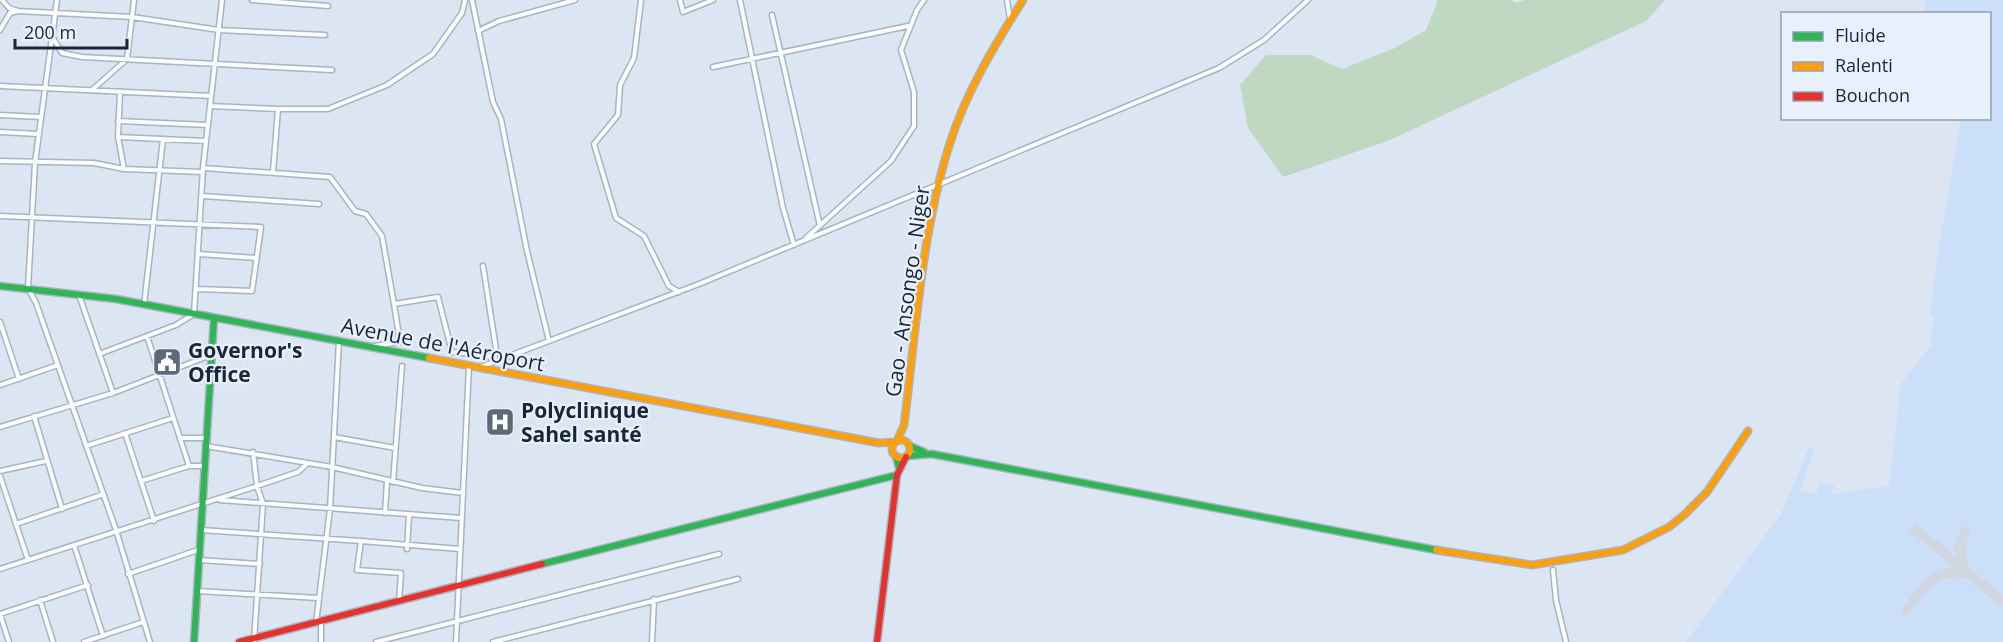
<svg xmlns="http://www.w3.org/2000/svg" width="2003" height="642" viewBox="0 0 2003 642" font-family="'Open Sans',sans-serif">
<style>
.built{fill:#ccdff9}
.green{fill:#c0d7c2}
.lines{fill:none;stroke-linecap:round;stroke-linejoin:round}
.taxiway{stroke:#d1d7e0;stroke-width:10}
.street-casing{stroke:#a8b3c3;stroke-width:7}
.fast-casing{stroke:#a8b3c3;stroke-width:9}
.slow-casing{stroke:#a8b3c3;stroke-width:9}
.jam-casing{stroke:#a8b3c3;stroke-width:9}
.street{stroke:#fafbfd;stroke-width:4}
.fast{stroke:#30b455;stroke-width:6}
.slow{stroke:#ff9f0a;stroke-width:6}
.jam{stroke:#e5322d;stroke-width:6}
.labels{text-anchor:middle;dominant-baseline:central;stroke-width:4.5;stroke-linejoin:round;paint-order:stroke}
.street-label{font-size:21px;fill:#17263a;stroke:#e8f0fb}
.poi-label{font-size:21px;font-weight:bold;fill:#17263a;stroke:#e8f0fb;text-anchor:start}
</style>
<rect width="100%" height="100%" fill="#dce5f2"/>
<path class="built" d="M1926,0H2003V642H1686L1781,514L1809,448L1815,449L1800,491L1816,494L1820,482L1834,485L1832,494L1889,486L1901,384L1931,345L1934,316H1930L1938,252L1961,119L1990,118V14L1923,13Z"/>
<path class="green" d="M1438,0H1511L1516,3L1525,0H1665L1646,21L1390,140L1283,177L1248,128L1240,85L1266,55H1310L1342,69L1395,48L1426,30Z"/>
<g class="lines">
<path class="taxiway" d="M1915,529L2003,602
M1965,532L1959,547L1965,570
M1906,611C1921,592 1937,564 1965,574"/>
<g class="street-casing">
<path id="street" d="M2,0L9,8L18,11L132,17L219,30L325,35
M57,0L35,163L28,288L36,303L116,530L150,642
M252,0L328,6
M472,0L493,102L501,119L527,251L549,341
M641,0L634,58L620,85L618,115L594,144L616,218L644,236L669,286L679,292
M680,0L683,12L713,0
M740,0L783,208L794,245
M1007,0L1010,19
M772,15L820,226
M0,30L10,13L18,11
M478,31L499,21L575,0
M53,38L62,53L82,57L332,70
M713,67L908,26
M0,86L211,96
M92,90L127,59L134,0
M120,92L118,137L206,141
M210,106L278,109
M0,115L40,117
M118,121L208,125
M0,132L38,134
M118,137L124,169
M0,161L94,163L124,169L203,172
M203,168L330,177L355,211L366,214L382,236L394,304L438,297L452,352L489,356L494,362
M273,172L278,109H328L387,85L433,54L462,13L465,0
M203,196L319,204
M0,216L261,227L252,291L197,289
M806,238L891,161L914,126V92L901,50L917,10L924,0
M199,254L257,258
M483,266L496,349L494,361
M79,295L113,393
M144,305L163,139
M0,322L19,379
M147,336L189,466
M374,346L400,342L394,304
M99,354L176,325L194,314L203,168L222,0
M483,366L699,284L1219,68L1264,40L1308,0
M0,385L58,365
M34,416L62,509
M0,427L113,393L211,355
M125,433L154,521
M334,437L395,448
M180,438H206
M86,446L173,418
M206,446L332,467L422,488L463,493
M253,452L257,486L263,504L254,642
M0,471L46,461
M0,476L28,560
M141,481L189,466H204
M393,482L402,366
M220,500L461,518
M385,513L387,481
M16,524L101,495
M201,530L361,541L357,570L401,573L399,601
M361,541L460,549
M74,545L103,636
M407,549L409,515
M199,560L260,564
M0,569L257,486L298,472L308,463
M1553,570L1556,600L1566,642
M128,574L198,550
M198,591L318,598
M40,600L53,642
M321,622V642
M316,623L330,509L339,341
M9,642L0,614L88,585
M84,642L143,622
M376,642L719,554
M456,642L469,366
M493,642L738,579
M652,642L654,599"/>
</g>
<g class="fast-casing">
<path id="fast" d="M0,286L116,299L429,358
M910,446L924,452
M896,456L899,468
M907,456L932,454L1436,550
M542,564L897,475
M194,642L214,318"/>
</g>
<g class="slow-casing">
<path id="slow" d="M429,358L879,443L895,442
M892 449a9 9 0 1 1 18 0a9 9 0 1 1-18 0Z
M897,441L904,425C916,332 921,236 949,146C965,94 994,46 1023,0
M1436,550L1532,565L1623,550L1669,527L1684,515L1707,492L1748,431"/>
</g>
<g class="jam-casing">
<path id="jam" d="M239,642L542,564
M877,642L897,475L906,457"/>
</g>
<use href="#street" class="street"/>
<use href="#fast" class="fast"/>
<use href="#slow" class="slow"/>
<use href="#jam" class="jam"/>
</g>
<defs>
<g id="civic-square" transform="scale(1.5)"><rect x="-9" y="-9" width="18" height="18" rx="4" fill="#5c697a" stroke="#e8f0fb"/><path d="M-.6-6.5H3V-4.5H.6V-3L4-1V1h2V6H-6V1h2V-1L-.6-3ZM-1.2 2.5V6h2.4V2.5Z" fill="#fff"/></g>
<g id="hospital-square" transform="scale(1.5)"><rect x="-9" y="-9" width="18" height="18" rx="4" fill="#5c697a" stroke="#e8f0fb"/><path d="M-5-5h3v3.5h4V-5h3V5h-3V1.5h-4V5h-3Z" fill="#fff"/></g>
</defs>
<g fill-rule="evenodd">
<use href="#civic-square" x="167" y="362"/>
<use href="#hospital-square" x="500" y="422"/>
</g>
<g class="labels">
<g class="street-label">
<text transform="translate(907 291) rotate(-82)">Gao - Ansongo - Niger</text>
<text transform="translate(443 344) rotate(11)">Avenue de l'Aéroport</text>
</g>
<g class="poi-label">
<text x="188" y="350">Governor's<tspan x="188" dy="24">Office</tspan></text>
<text x="521" y="410">Polyclinique<tspan x="521" dy="24">Sahel santé</tspan></text>
</g>
</g>
<rect x="1781" y="12" width="210" height="108" fill="#e8f0fb" stroke="#949fae" stroke-width="1.5"/>
<rect x="1793" y="32" width="30" height="9" fill="#30b455" stroke="#949fae" stroke-width="1.5"/>
<text x="1835" y="42" font-size="18" fill="#17263a">Fluide</text>
<rect x="1793" y="62" width="30" height="9" fill="#ff9f0a" stroke="#949fae" stroke-width="1.5"/>
<text x="1835" y="72" font-size="18" fill="#17263a">Ralenti</text>
<rect x="1793" y="92" width="30" height="9" fill="#e5322d" stroke="#949fae" stroke-width="1.5"/>
<text x="1835" y="102" font-size="18" fill="#17263a">Bouchon</text>
<path d="M15 39v9h112v-9" fill="none" stroke="#17263a" stroke-width="3"/>
<text x="24" y="39" font-size="18" fill="#17263a" stroke="#e8f0fb" stroke-width="4.5" paint-order="stroke">200 m</text>
</svg>
